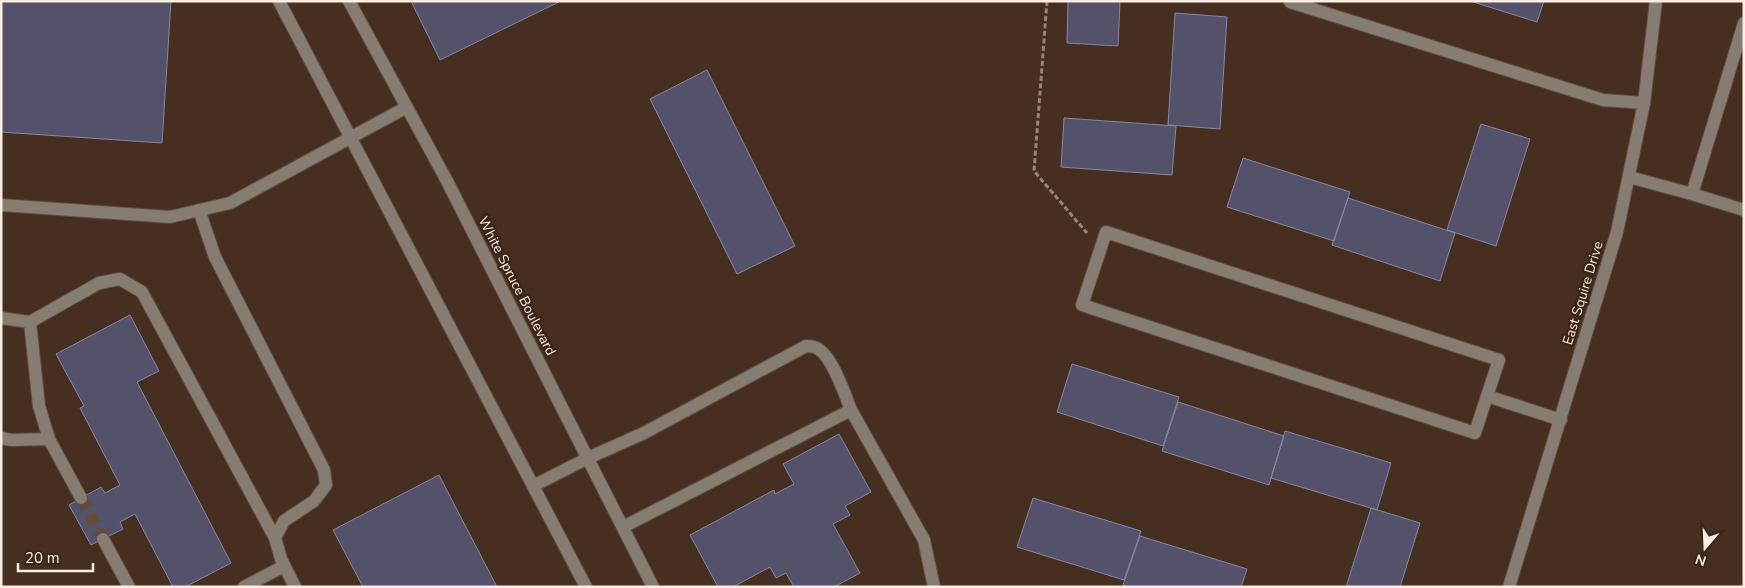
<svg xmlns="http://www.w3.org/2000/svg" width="1745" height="588" viewBox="0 0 1745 588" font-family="'Nunito Sans',sans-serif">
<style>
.building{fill:#54526b;stroke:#8785a1}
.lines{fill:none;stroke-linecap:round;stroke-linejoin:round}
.minor-tunnel{stroke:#614c3e;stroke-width:12;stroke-dasharray:12 6;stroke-linecap:butt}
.minor-casing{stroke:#634d40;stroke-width:14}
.path{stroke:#988579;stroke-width:3;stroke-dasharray:5 2.5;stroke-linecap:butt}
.minor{stroke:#867c72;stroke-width:12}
.labels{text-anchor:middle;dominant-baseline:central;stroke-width:4.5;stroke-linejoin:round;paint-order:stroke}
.street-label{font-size:14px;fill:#fcede4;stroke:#3b2517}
</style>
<rect width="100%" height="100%" fill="#462f21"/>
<path class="building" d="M1,1H171L162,143L1,132Z
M411,1H561L440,60Z
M1068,1H1120L1118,46L1067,43Z
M1470,1H1544L1537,22Z
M1175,13L1227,17L1220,129L1168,125Z
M707,70L795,246L737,274L650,99Z
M1064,118L1176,126L1172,175L1061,167Z
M1481,124L1530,139L1496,246L1447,230Z
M1243,158L1350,192L1334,241L1227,207Z
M1348,198L1455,233L1440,281L1332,245Z
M130,315L159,371L137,382L231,563L185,587H173L135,514L120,522L123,529L91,545L69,505L101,487L105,493L120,485L80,408L84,406L56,354Z
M1072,364L1179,397L1163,446L1057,412Z
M1178,402L1284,436L1269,485L1162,451Z
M1285,431L1391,463L1377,510L1271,478Z
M839,434L871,492L845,506L850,515L833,524L860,573L834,587H794L786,573L776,578L770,567L733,587H718L690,535L774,490L775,494L794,484L783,464Z
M439,475L497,587H363L333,530Z
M1033,498L1141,531L1124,580L1017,547Z
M1371,508L1420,523L1400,587H1346Z
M1140,536L1247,569L1241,587H1129L1123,585Z"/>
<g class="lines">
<path class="minor-tunnel" d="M81,498L103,539"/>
<g class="minor-casing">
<path id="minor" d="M279,1L586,587
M349,1L447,181L653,587
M1290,2L1603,100L1644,103
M1629,177L1692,194L1744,210
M1692,194L1744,23
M1,205L170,217L230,203L407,107
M199,210L215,257L324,470L326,485L314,501L284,521L275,538L281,559L295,587
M1,318L30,322L99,283L120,279L142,292L275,538
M30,322L39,406L49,439L81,498
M1487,396L1475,433L1082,305L1106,232L1499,360L1487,396L1561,420
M1,438L11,440L49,439
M533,486L588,458L644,433L806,346C809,346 811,346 814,347C831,351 845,395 851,410
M623,527L851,410L924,540L934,587
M103,539L129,587
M244,587L284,566
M1509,587L1617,232L1644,103L1656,1"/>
</g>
<path class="path" d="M1047,1L1034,171L1087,233"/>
<use href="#minor" class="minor"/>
</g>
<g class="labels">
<g class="street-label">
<text transform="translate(517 286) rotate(63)">White Spruce Boulevard</text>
<text transform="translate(1583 293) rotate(-73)">East Squire Drive</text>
</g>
</g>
<rect width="1745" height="588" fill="none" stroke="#fcede4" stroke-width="5"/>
<g transform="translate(1705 548) rotate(199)" stroke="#3b2517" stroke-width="4" paint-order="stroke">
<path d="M0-4L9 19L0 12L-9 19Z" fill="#fcede4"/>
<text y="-8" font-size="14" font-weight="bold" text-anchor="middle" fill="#fcede4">N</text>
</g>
<path d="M18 563v8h75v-8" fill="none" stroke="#fcede4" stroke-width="2.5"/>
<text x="25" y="563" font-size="15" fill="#fcede4" stroke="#3b2517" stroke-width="4" paint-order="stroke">20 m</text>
</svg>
